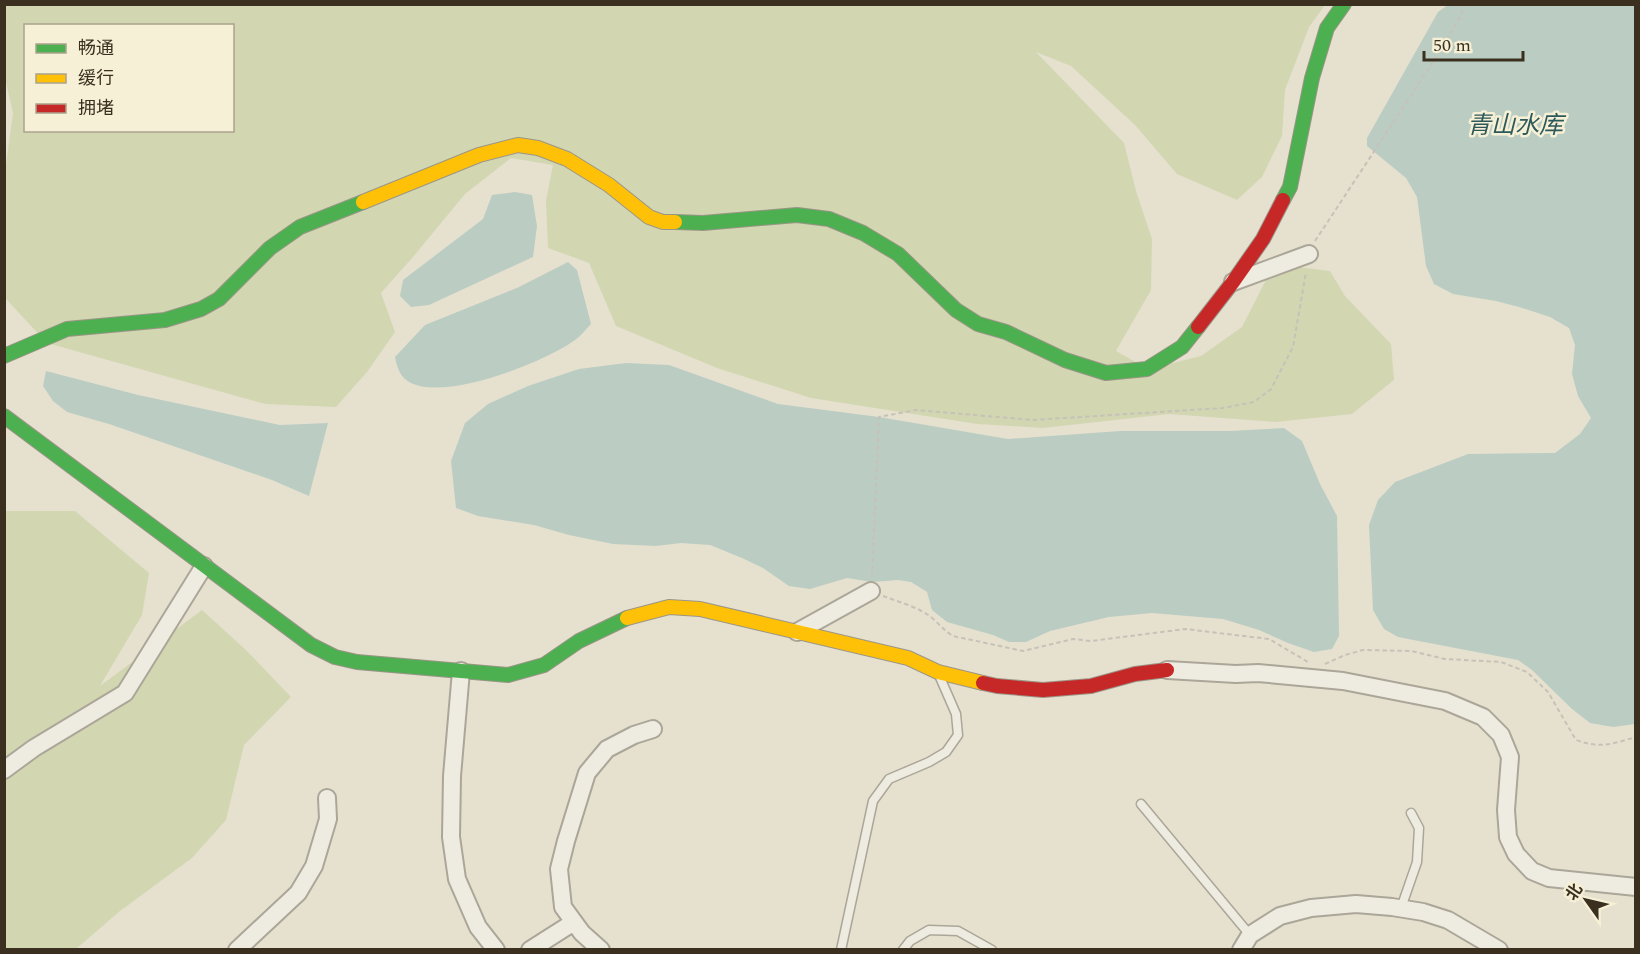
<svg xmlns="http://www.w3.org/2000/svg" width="1640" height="954" viewBox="0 0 1640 954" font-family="Spectral,'Noto Sans SC',serif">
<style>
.green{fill:#d2d7b2;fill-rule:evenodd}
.water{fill:#bbccc3}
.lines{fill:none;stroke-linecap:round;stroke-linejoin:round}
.lane-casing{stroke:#aba698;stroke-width:11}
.street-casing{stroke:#aba698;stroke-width:20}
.fast-casing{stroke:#9b9588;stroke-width:16}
.slow-casing{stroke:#9b9588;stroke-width:16}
.jam-casing{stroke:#9b9588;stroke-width:16}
.path{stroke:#c7c2b8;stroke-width:2;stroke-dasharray:4.5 3;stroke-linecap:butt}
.lane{stroke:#eeebe1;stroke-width:8}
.street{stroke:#eeebe1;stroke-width:16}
.fast{stroke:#4caf50;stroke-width:14}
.slow{stroke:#ffc107;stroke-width:14}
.jam{stroke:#c62828;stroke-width:14}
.labels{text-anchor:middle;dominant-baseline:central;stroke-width:5;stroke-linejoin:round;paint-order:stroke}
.water-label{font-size:24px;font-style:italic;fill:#2e595b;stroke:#f6f0d6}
</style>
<rect width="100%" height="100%" fill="#e6e1cf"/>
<path class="green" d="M5,5H1325L1309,27L1285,90L1282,136L1262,177L1237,200L1177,174L1135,125L1071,66L1036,52L1124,143L1136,191L1152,239L1151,290L1116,351L1148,369L1201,356L1242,327L1274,264L1330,271L1345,296L1391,344L1394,380L1352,414L1276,422L1169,414L1043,428L977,424L811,398L717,368L616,326L589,263L548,248L546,201L553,165L511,158L465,194L413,257L381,293L395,332L367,372L336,407L265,404L47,343L5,298L4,179L13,113L5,78ZM26,26H232V130H26Z
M4,511H75L149,573L142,615L100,686L202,610L247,651L291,697L244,745L226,820L192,858L120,911L76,949H5Z"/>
<path class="water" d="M1449,4L1635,5V724L1613,727L1590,723L1572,709L1532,670L1518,660L1398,637L1384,629L1373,610L1369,525L1378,500L1395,482L1468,454L1555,453L1580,434L1591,418L1578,396L1572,374L1575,345L1569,328L1550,317L1519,307L1496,301L1453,294L1434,284L1426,266L1417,197L1406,178L1367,146V138L1438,12Z
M515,192L532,195L537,226L533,257L429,305L411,307L400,296L403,280L483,219L492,195Z
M568,262L577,270L591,324C586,329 581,336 575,340C545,362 446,401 411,383C400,378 397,367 395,357L425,325L517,288Z
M626,363L669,365L778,404L879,417L1008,439L1120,431H1230L1284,428L1302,441L1320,484L1337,516L1339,636L1332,649L1314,652L1288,643L1259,630L1223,619L1152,613L1109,617L1050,631L1026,642H1009L993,635L947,622L932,610L927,592L911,582L898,580L872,582L847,578L810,589L789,586L763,568L742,558L710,545L681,543L656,546L613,544L569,535L534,525L478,516L456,508L451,461L465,423L488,404L528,386L579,369Z
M46,371L138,395L280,425L328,423L309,496L272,480L109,424L67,412L53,401L43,386Z"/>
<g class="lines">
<g class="lane-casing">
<path id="lane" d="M1141,804L1250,935
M1401,908L1417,862L1419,828L1411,813
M841,950L873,801L889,779L929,762L946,752L958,735L956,714L939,675
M903,950L910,941L929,930L958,931L992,950"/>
</g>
<g class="street-casing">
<path id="street" d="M1233,282L1309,254
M797,632L871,591
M1167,670L1236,674L1258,673L1343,681L1445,701L1483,717L1501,735L1510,757L1506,810L1508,837L1516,854L1532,871L1549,878L1636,887
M461,671L452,776L451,837L457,879L478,927L496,950
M4,770L34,748L125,693L204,566
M237,950L298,893L314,866L328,819L327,798
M530,950L574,922
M601,950L582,933L563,907L559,869L566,841L587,773L607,749L634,735L653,729
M1241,950L1250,935L1280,916L1311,908L1356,904L1392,907L1423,912L1448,920L1499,950"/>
</g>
<g class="fast-casing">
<path id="fast" d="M1283,200L1290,187L1312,78L1327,28L1344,4
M675,222L703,223L797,215L829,219L863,233L898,254L956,310L978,324L1006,332L1065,360L1106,373L1147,369L1182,347L1198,327
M4,356L67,329L165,320L201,309L219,299L270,248L300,227L363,202
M4,416L311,645L335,657L357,662L508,675L544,665L579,641L627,618"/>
</g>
<g class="slow-casing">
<path id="slow" d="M363,202L479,155L518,145L538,148L567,159L609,185L649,217L663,222H675
M627,618L669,607L700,609L908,658L938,672L983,683"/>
</g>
<g class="jam-casing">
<path id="jam" d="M1198,327L1233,282L1263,239L1283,200
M983,683L997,686L1043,690L1091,686L1135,674L1167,670"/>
</g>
<path class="path" d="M1315,241L1437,56L1461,16L1464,4
M872,577L879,417L916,410L1033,420L1223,408L1254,402L1271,389L1293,347L1306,272
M883,596C899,602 918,607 931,617C939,624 945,631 953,636L1023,651L1073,639L1091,641L1185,629L1269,639L1308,662
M1325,664L1345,655L1363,650L1411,651L1445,659L1501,662L1527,672L1548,692L1576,740C1601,749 1611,744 1636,737"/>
<use href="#lane" class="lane"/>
<use href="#street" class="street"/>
<use href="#fast" class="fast"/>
<use href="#slow" class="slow"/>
<use href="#jam" class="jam"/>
</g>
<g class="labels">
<g class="water-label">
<text x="1515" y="126">青山水库</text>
</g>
</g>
<rect width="1640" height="954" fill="none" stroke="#3b301f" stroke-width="12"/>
<rect x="24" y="24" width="210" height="108" fill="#f6f0d6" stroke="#aba38d" stroke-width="1.5"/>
<rect x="36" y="44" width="30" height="9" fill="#4caf50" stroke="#aba38d" stroke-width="1.5"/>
<text x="78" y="54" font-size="18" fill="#3b301f">畅通</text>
<rect x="36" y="74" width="30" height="9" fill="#ffc107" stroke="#aba38d" stroke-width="1.5"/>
<text x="78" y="84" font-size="18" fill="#3b301f">缓行</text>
<rect x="36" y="104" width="30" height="9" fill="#c62828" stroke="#aba38d" stroke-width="1.5"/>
<text x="78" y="114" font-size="18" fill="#3b301f">拥堵</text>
<g transform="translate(1586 900) rotate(304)" stroke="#f6f0d6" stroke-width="4.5" paint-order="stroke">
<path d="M0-4.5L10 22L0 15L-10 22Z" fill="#3b301f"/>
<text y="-9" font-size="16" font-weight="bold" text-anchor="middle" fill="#3b301f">北</text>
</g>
<path d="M1424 51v9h99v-9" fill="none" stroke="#3b301f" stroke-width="3"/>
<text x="1433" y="51" font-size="18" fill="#3b301f" stroke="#f6f0d6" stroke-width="4.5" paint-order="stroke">50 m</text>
</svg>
